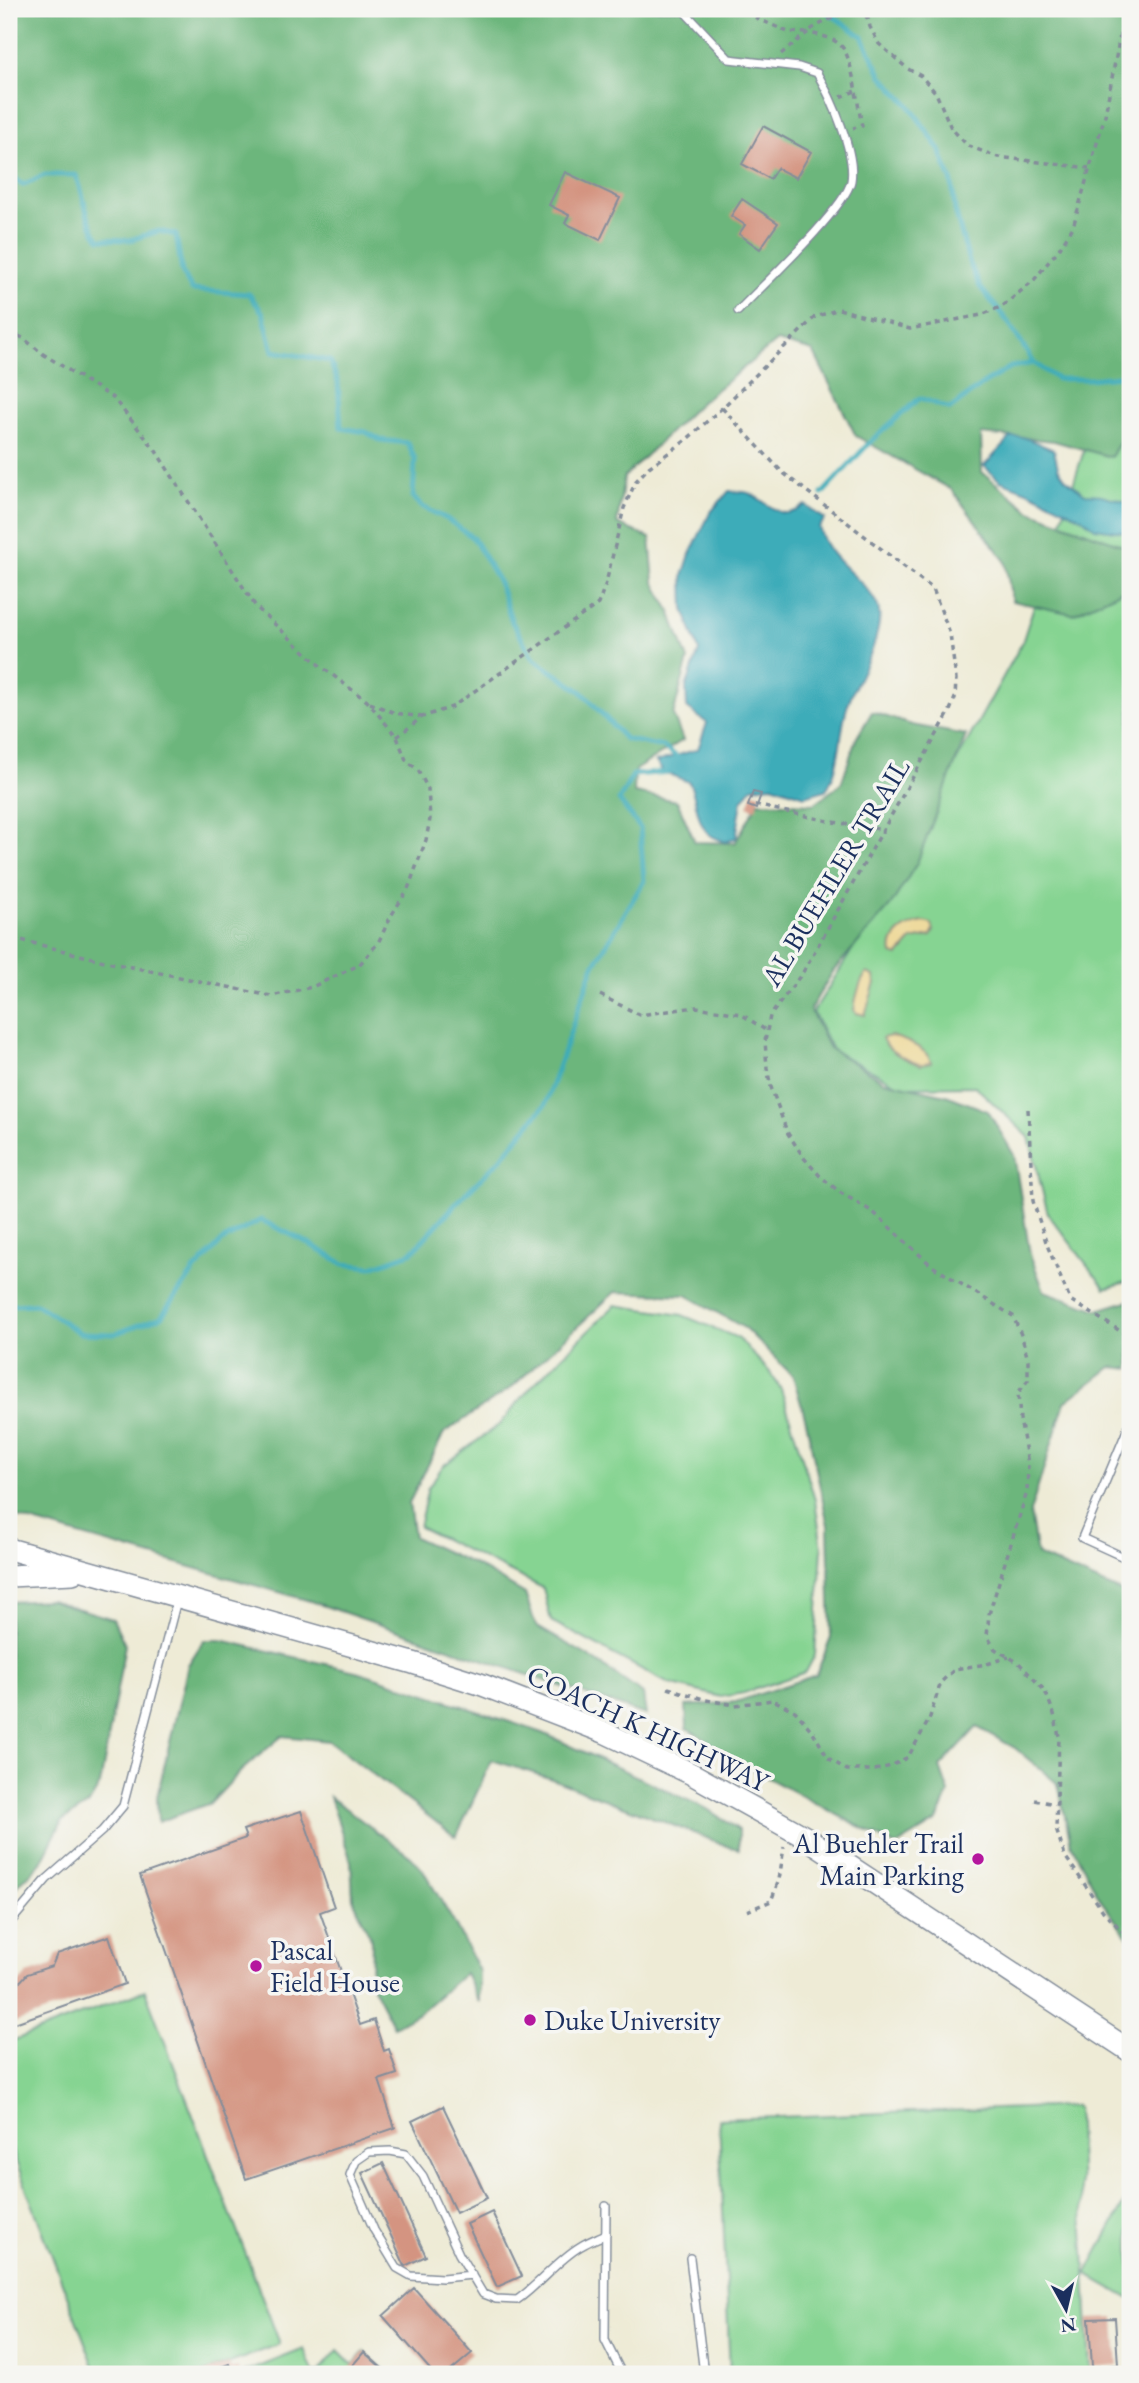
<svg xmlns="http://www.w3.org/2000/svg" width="1139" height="2383" viewBox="0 0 1139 2383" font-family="'EB Garamond',serif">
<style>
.green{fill:#86d492;stroke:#508278;stroke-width:2}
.forest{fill:#6cb67c;stroke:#44726d;stroke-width:2}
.sand{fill:#eeda9e;stroke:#84847e;stroke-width:2}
.water{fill:#3dacb9;stroke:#2c6e8c;stroke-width:2}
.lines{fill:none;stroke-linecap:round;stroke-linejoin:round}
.stream{stroke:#3dacb9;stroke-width:5}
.building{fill:#d49481}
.lane-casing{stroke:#848d9a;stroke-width:10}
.secondary-casing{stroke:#848d9a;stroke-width:24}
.path{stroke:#848d9a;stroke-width:3.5;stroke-dasharray:5 5;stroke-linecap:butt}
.lane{stroke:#fff;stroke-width:7}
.secondary{stroke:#fff;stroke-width:21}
.poi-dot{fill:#b5179e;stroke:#f6f6f2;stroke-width:2.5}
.labels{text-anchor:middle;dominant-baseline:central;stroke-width:7;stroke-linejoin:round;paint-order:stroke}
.street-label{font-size:28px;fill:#1b2f5e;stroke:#f6f6f2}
.poi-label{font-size:28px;fill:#1b2f5e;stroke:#f6f6f2;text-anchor:start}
</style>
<rect width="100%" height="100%" fill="#f6f6f2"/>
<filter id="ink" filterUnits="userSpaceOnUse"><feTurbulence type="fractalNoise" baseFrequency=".0143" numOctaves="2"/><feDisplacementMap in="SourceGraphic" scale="14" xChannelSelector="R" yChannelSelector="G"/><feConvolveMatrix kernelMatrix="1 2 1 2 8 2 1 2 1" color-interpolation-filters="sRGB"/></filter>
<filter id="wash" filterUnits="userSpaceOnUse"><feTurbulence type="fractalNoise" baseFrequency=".00686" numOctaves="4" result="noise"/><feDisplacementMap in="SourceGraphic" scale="28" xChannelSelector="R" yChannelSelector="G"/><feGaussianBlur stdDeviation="1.57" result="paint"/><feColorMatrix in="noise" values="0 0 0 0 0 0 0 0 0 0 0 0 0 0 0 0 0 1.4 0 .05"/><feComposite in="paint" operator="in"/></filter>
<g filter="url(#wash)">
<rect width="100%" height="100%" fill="#eeebd6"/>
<path class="green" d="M1130,283V1281L1105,1288L1048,1214L1029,1137L975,1086L902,1087L832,1050L813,1012L849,955L1022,643L1107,379Z
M615,1305L682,1315L738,1338L769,1371L781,1389L815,1500L822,1549L815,1655L806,1672L744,1693L721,1697L669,1684L551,1621L543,1588L419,1527L428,1488L443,1466L500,1424L531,1387Z
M145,1990L280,2344L201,2374H97L9,2143V2042Z
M1077,2106L1090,2374H730L719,2119Z
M1130,2192V2299L1086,2274Z
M304,2349L314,2374L319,2372L338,2350L353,2365L364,2352L389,2374H241Z"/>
<path class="forest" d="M9,9H1130V423L1111,457L1054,441L981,434L982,472L1030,511L1124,546L1130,545V587L1073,614L1012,601L1005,561L952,490L856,436L813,351L777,341L700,403L624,477L617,524L650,538L654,582L669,609L688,660L673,715L683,740L635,770L634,793L677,801L695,842L735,843L758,802L814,804L841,784L856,739L872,712L912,725L966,735L917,863L891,905L834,970L810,1009L829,1048L884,1081L946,1095L988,1111L1014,1155L1030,1254L1044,1291L1098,1310L1130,1300V1369L1111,1367L1065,1402L1030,1512L1037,1555L1130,1596V1940L1102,1902L1071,1844L1058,1784L1015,1748L977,1727L940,1767L949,1793L937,1821L896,1846L751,1769L687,1728L686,1706L736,1702L816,1675L831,1638L828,1525L806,1421L793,1376L746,1329L686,1295L615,1292L511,1388L444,1433L409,1503L414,1537L477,1566L525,1594L536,1626L590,1657L643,1694L646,1715L310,1601L9,1515Z
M50,1600L113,1619L125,1645L100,1785L88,1805L62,1821L41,1863L9,1894V1602Z
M204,1640H221L360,1672L543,1733L707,1809L739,1830V1849L730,1847L549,1778L492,1760L456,1837L329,1741L282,1736L241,1771L211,1803L158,1822L157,1797L188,1665Z
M330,1797L411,1857L423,1870L453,1921L479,1971V2002L465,1973L419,2013L394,2027L371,1983L372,1941L353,1899L351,1861Z"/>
<path class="sand" d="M924,922L932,924L934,931L931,936L912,940L898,956L892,954C888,935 907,924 924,922Z
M867,973L874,976L875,983L865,1015L856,1013L854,1010C855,999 860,980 867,973Z
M891,1036C905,1040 927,1048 931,1062L921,1065C907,1060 887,1052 882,1038Z"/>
<path class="water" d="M1011,437H1023L1054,450L1058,468L1065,478L1085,494L1101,495L1130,503V533L1095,528L1082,518L1032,493L1000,481L984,466Z
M729,491C736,492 744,491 751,494C772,505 782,524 805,505L825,519L819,527C828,563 861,574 877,604C882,615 878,630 875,641C868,665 852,687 846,711C839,737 841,766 826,790L805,796L772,785L752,787L742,801L736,838L726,842C721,840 714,838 710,835C696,824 697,797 689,782L663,772L656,762L698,749L707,723L687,708L686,687L699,651L684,609L683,576L690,554L710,513Z"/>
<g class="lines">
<path class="stream" d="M826,9L830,14L862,36L882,76L909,105L940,150L952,183L955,210L969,262L980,287L1008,322L1034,363
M9,172L22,185L45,175H76C85,196 85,221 100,239L130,240L159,231L176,235L182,272L192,290L249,294L263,313L273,351L330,361L338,382L341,428L366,432L380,440L408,443L415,460L413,497L421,506L447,519L473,538L498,580L512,622L534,659L582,692L625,739L663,747L682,760
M822,494L872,440L920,398L950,409L983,384L1011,367L1034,363L1057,379H1089L1130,375
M9,1305L36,1304L80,1333L114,1334L161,1317L194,1271L222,1241L261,1220L306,1242L344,1264L372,1267L411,1253L467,1192L497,1163L545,1105L593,967L644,881L640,828L619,800L633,775L670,772"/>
</g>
<g id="blocks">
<path class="building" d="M763,126L811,152L796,178L777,168L770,179L742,164Z
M565,172L620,198L600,240L565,223L569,215L549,205Z
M742,199L778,223L760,249L739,234L745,225L731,216Z
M753,792L761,794L756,809L748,806Z
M301,1811L334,1907L320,1912L360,2025L374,2020L384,2051L389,2049L397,2074L379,2080L395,2128L246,2179L140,1875L246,1838L243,1830Z
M109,1936L125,1984L9,2025V1994L27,1974L52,1966L57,1954Z
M443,2106L487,2198L456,2213L412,2121Z
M383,2163L426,2256L405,2266L362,2173Z
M492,2212L522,2276L497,2287L467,2224Z
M414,2288L472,2353L447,2374H434L383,2316Z
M1115,2318L1118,2365L1092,2367L1089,2319Z
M364,2352L383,2369L389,2374H345Z
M229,2364L231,2369L237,2367L240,2374H201Z"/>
</g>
</g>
<g filter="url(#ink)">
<use href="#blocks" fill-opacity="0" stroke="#848d9a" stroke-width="2"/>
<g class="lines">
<g class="lane-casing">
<path id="lane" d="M682,9L729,59L799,67L817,73C831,97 856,153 851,181C846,208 761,287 738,311
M1130,1423L1082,1538L1130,1560
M9,1924L47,1879L102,1831L123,1806L177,1600
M606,2206L605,2340L622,2374
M690,2258L704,2374
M472,2275L442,2278L411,2276L397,2268L374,2230L350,2175L356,2161L369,2152L390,2151L406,2154L423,2176L459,2254L483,2294L496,2299L517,2300C540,2284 557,2260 581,2246C589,2241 598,2238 606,2234"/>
</g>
<g class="secondary-casing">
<path id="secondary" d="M9,1549L413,1663L480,1684L604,1732L692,1774L805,1837L1130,2051
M9,1576L73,1573"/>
</g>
<path class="path" d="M750,9L754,17L788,32L807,33C816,24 832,20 843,12L861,14L868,18L870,27L879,44L908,69L921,76L936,93L951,128L968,146L998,157L1089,168
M781,54L807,33C819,35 834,37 843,48C853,62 858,107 862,126L853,128
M841,97L855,91
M9,332L23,338L43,354L113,398L154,448L256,607L318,664L367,701L397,737L406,760L418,770L428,789L430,819L426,840L408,889L391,916L378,943L359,965L312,987L271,996L112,963L9,937
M722,408L782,472L933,589L950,634L956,679L955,698L949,713L803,972L770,1016L765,1041L767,1068L771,1087L787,1132L804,1158L820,1176L841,1193L873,1212L932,1266L1013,1316L1022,1337L1028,1360V1380L1018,1393L1020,1419L1028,1464L1027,1492L989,1614L987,1636L995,1649L1019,1663L1045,1691L1054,1714L1059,1736L1056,1829L1065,1856L1103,1911L1130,1939
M370,703L395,713L422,717
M397,737L422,717L452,707L598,604L606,583L624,508L636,481L649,467L685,441L722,408L815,317L839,309L910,329L981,315L1003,306L1034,280L1059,249L1073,227L1105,115L1125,9
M755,805L833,822L885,830
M600,995L640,1015L696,1007L741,1014L767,1031
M1028,1109L1033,1201L1047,1245L1070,1300L1130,1337
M668,1688L706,1700L735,1705L773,1700L795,1711L813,1732L828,1758L847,1770H875L891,1766L908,1757L929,1720L941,1682L955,1669L987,1664L1009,1657
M1035,1800L1055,1804
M747,1911L771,1901L779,1880L784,1847"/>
<use href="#lane" class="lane"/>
<use href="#secondary" class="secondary"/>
</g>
</g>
<g class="poi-dot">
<circle cx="978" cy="1859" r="7"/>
<circle cx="256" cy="1966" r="7"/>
<circle cx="530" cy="2020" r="7"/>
</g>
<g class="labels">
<g class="street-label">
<text transform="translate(835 872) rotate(-59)">AL BUEHLER TRAIL</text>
<text transform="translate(648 1728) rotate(25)">COACH K HIGHWAY</text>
</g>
<g class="poi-label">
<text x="964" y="1843" text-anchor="end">Al Buehler Trail<tspan x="964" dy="32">Main Parking</tspan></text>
<text x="270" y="1950">Pascal<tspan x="270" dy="32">Field House</tspan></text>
<text x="544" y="2020">Duke University</text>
</g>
</g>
<rect width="1139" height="2383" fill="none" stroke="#f6f6f2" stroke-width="35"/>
<g transform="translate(1066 2309) rotate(172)" stroke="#f6f6f2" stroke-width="5" paint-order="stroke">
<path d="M0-5L12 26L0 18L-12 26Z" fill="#1b2f5e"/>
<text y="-10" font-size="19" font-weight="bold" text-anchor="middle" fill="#1b2f5e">N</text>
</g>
</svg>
